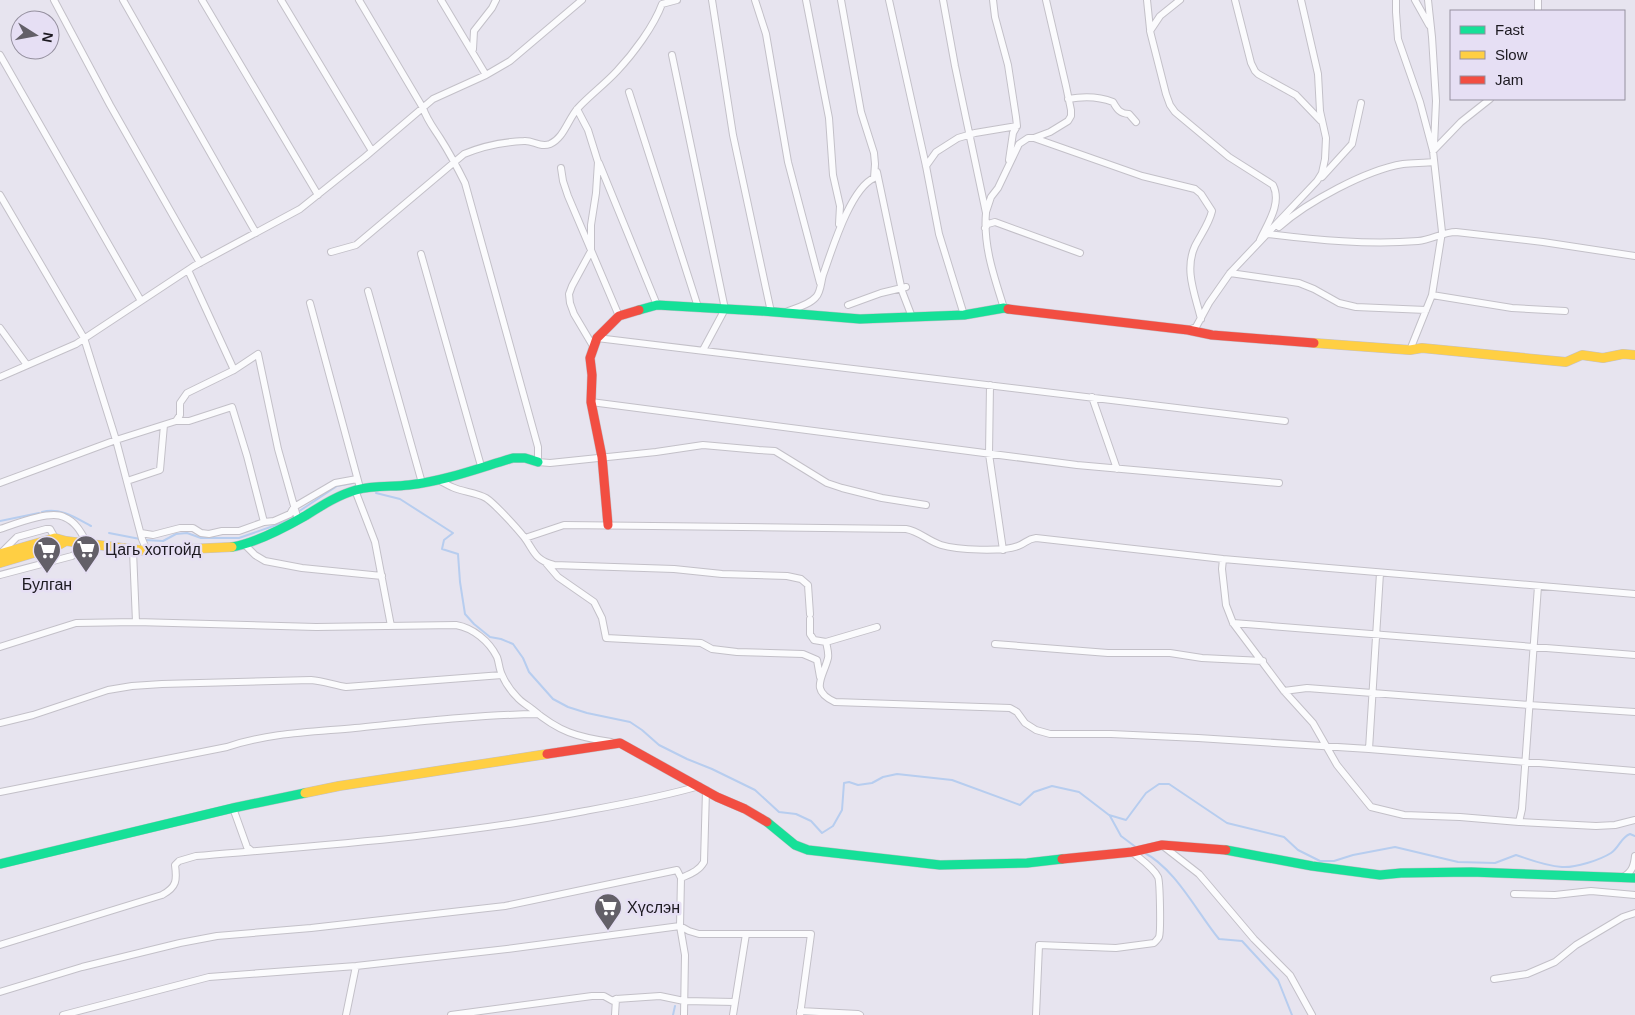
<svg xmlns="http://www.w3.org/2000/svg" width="1635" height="1015" viewBox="0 0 1635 1015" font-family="Helvetica,sans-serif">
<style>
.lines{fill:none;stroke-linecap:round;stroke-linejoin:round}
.stream{stroke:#b7cdef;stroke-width:2}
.street-casing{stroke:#c3c0c8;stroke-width:8}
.fast-casing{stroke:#c3c0c8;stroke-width:10}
.slow-casing{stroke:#c3c0c8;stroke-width:10}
.jam-casing{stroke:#c3c0c8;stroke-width:10}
.street{stroke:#fbfbfd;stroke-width:6}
.fast{stroke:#16e098;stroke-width:9}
.slow{stroke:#ffcf43;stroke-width:9}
.jam{stroke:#f24e42;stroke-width:9}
.labels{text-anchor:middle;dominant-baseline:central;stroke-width:5;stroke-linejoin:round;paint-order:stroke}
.poi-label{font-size:16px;fill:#1c1920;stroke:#e6dff4;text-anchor:start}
</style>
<rect width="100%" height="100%" fill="#e7e4ef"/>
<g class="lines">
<path class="stream" d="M376,493L400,499L453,533L444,540L442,549L458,554L460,582L465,614L474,624L490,637L501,639L513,644L523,658L529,672L553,699L568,707L587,713L630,722L642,730L659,745L687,759L712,769L755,790L779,812L796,814L811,821L822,833L833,826L842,810L844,783L849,782L858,785L872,783L883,777L897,774L952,780L1020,805L1034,792L1052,786L1079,792L1109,815L1126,820L1146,793L1159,784H1169L1227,823L1284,837L1298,850L1320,861H1334L1353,855L1395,847L1458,862L1495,863L1516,855C1531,860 1546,866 1562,867C1575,868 1600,860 1611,853C1619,848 1621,837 1630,834L1635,836
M42,512C60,507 76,518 91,526
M298,512L337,486L353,483
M0,521L39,513
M109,533L140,539
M144,540L163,541L176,534L187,533L201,538H239L282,523L294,515
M1110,816L1121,836L1137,848
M1143,852C1176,869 1196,911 1219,939L1242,941L1278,980L1292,1015
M673,1015L675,1006"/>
<g class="street-casing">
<path id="street" d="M54,0L110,105L200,263
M123,0L256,233
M202,0L318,195
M281,0L372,151
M359,0L423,108C427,120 433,127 440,138C449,152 457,167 465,183L538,447V462L550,463L656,452L703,445L759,450L775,451L827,483L842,488L882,498L926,505
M441,0L486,75
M712,0L733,135L771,312
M755,0L766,34L788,162L820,283
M806,0L829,118L833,175L840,206L839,224
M889,0L926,166L939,234L964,315
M943,0L955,66L986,213C983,245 994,277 1004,308
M993,0L995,17L1008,65L1016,117L1017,126L1013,133L1009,160
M1147,0L1150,29
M1180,0L1160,16L1150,31L1166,94L1170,105L1175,112L1229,157L1273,185C1282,203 1268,223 1260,240
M1235,0L1251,63L1255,71L1258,74L1296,95L1321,121
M1396,0V12L1398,39L1420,102L1433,151L1442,232L1432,295L1410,350
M1415,0L1429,25
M1428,0L1432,37L1436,101L1434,145
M1538,11V0
M473,49L474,31L492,8L496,0
M0,55L141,301
M672,55L725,309L703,350
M629,92L698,307
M1068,99C1084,96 1098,96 1113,102C1117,109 1120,114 1129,114L1136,122
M577,109L588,130L598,162L596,193L591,225V251L572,286L569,294L570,303L574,314L593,346
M1034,138L1142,176L1195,189L1201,194L1212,211C1209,224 1201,234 1195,246C1184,270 1195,294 1201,319
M1433,151L1461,122L1490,99
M599,163L657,305
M926,166L936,152L958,138L975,133L1017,126
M561,168L563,181L568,196L619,316
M877,172L902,291L912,317
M1322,177L1352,144L1361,103
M0,195L84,338L116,440L142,539L147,551
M986,212L991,197L998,188L1019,144L1028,138H1034L1050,132L1068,121L1071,116V110L1066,86L1046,0
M1279,227C1307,202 1366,170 1403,164C1413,163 1424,163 1434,162
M985,228L988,224L995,222L1080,253
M1268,234C1317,240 1368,245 1418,241C1431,240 1443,232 1456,232L1543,242L1635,256
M331,252L356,245L464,154C483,146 503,142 524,141C533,140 540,148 550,144C564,138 568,119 578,108C590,95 605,84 617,71C633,54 654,26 662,4L677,0
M421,254L481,466
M188,270L234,370
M1230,273L1299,283L1314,289L1339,303L1356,307L1426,310
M368,291L422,483
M1432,295L1512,308L1565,311
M310,303L360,488
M848,305L881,293L906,287
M786,312C796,308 809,305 816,297C821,292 821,281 823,275C832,250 850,189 874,178L875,164L874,153L861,112L841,0
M0,328L27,365
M1189,330L1196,327L1209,303L1230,273L1317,181L1322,173L1325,159L1326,138L1320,111L1318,74L1301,0
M597,338L1285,421
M0,377L76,344L194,266L300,209L365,157L433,99L486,75L510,61L582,0
M990,385L989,454L1003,550
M1092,397L1117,469
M591,402L1077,465L1279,483
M176,421H189L232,407L247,456L264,522
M438,480C443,482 447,485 452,487C462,492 476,492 486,498C494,503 517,528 524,537C534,550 534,560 554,565L674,569L722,574L787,576L801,579L808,585L810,614
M127,481L160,470L164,425
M0,483L116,440L176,421L180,415V403L187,393L234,370L258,354L278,449L298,520
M355,490L375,542L391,626
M0,529C15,524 50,510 64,517C76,522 81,532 87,543
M141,533L153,535L180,528H193L201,533L209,534L222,531H239L264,522L274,521L290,514L294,507L335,483L357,479
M525,538L564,525L906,529C919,531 928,541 941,545C957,550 1003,552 1018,546C1026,543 1027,539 1036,538L1223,559L1635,594
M245,545L255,555L265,561L302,568L382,576
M133,551L136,622
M1,553L17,537L46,529H50L55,538
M1223,559L1222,569L1226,605L1233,623L1284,691L1313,723L1337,765L1371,807L1404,815L1460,817L1519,822L1596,826L1615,825L1635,820
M546,563L558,577L594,602L602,618L606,638L701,643L712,649L737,652L803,654L817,660L820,677
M0,575L72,556L77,553L82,542
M810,619V634L814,640L826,642C827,647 829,653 828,658C823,678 809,690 835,702L1010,708L1017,712L1025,723L1036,730L1050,734H1111L1198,738L1369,749L1635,771
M1233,623L1635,655
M826,642L877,627
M995,644L1108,653H1170L1202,658L1263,661
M0,647L76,623L136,622L316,627L456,625C473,628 489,641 497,657C499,662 499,669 502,675C505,682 511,691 517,697C521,702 527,705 532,709C559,732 577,737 611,742
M1284,691L1307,688L1529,705L1635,712
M0,723L33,715L108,690L132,686L162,684L311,680C323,681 334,685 346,687L502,675
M1369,749L1380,573
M0,792L227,747C268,733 312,732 355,728C416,722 477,715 538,714
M233,808L247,847L252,851
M1519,822L1522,809L1538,586
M1163,846L1199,874L1254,939L1290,975L1312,1015
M1623,877C1632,872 1634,866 1635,856
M681,878C690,874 699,871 704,862L706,790
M1514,894L1555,895L1591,891L1635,895
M0,945L162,895C177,887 177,880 175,865L179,861L196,856C326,845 456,836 585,811C623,804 662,797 699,786
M1494,979L1527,974L1555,962L1576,945L1623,917L1635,913
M0,992L82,967L180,943L217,936L311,928L505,906L677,870L681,878L680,926L685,955L684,1015
M800,1011L858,1014L860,1015
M63,1015L209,977L356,966L507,949L680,926L689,931L699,934H811L800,1015
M346,1015L356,966
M451,1015L592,996H604L613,1001L616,999
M615,1015L616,999L660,996L684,1001L735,1002
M733,1015L746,934
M1036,1015L1039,945L1116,948L1154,943C1156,941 1158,939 1159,937C1161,932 1160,881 1158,877C1153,867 1140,859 1132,852"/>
</g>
<g class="fast-casing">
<path id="fast" d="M639,310L657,305L761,311L860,319L964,315L1004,308L1008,309
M232,547C256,543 284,528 305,516C321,506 338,495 356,490C374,485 392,487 409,485C445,481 479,468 513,458H525L538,462
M767,822L795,845L808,850L940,865L1027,863L1062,859
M1226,850L1312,866L1380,875L1401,873L1471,872L1635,878
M0,864L233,808L305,793"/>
</g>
<g class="slow-casing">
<path id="slow" d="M1314,343L1410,350L1422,348L1566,362L1582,355L1603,358L1623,354L1635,355
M0,554L55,538L66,541L147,551L232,547
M0,563L57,546L66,541
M305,793L339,786L547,754"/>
</g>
<g class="jam-casing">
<path id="jam" d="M1008,309L1188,330L1212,335L1314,343
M608,525L602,457L591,402L592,375L590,358L597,338L619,316L639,310
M547,754L620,743L717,797L745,809L767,822
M1062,859L1132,852L1162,845L1226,850"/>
</g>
<use href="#street" class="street"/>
<use href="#fast" class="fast"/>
<use href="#slow" class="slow"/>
<use href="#jam" class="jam"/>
</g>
<defs>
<g id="supermarket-pin" transform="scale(1.4375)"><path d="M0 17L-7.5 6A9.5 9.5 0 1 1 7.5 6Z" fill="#636068" stroke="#e6dff4"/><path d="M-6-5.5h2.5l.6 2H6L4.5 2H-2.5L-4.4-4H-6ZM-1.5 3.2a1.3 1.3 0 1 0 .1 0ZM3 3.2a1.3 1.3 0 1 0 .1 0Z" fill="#fff"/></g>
</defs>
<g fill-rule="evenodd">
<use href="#supermarket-pin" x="86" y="549"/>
<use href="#supermarket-pin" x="47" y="550"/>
<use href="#supermarket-pin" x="608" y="907"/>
</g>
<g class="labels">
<g class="poi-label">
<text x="105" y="549">Цагь хотгойд</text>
<text x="47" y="584" text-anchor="middle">Булган</text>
<text x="627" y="907">Хүслэн</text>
</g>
</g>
<rect x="1450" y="10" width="175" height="90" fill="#e6dff4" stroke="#95909f"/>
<rect x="1460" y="26" width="25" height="8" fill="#16e098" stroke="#95909f"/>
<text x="1495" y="35" font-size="15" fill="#1c1920">Fast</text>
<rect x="1460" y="51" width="25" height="8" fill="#ffcf43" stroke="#95909f"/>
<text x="1495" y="60" font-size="15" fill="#1c1920">Slow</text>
<rect x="1460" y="76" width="25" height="8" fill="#f24e42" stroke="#95909f"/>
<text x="1495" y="85" font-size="15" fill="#1c1920">Jam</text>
<g transform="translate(35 35) rotate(101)"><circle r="24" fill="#e6dff4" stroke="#95909f"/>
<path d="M0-4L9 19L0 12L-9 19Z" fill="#636068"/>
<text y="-8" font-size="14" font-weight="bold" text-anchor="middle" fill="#1c1920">N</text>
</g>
</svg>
